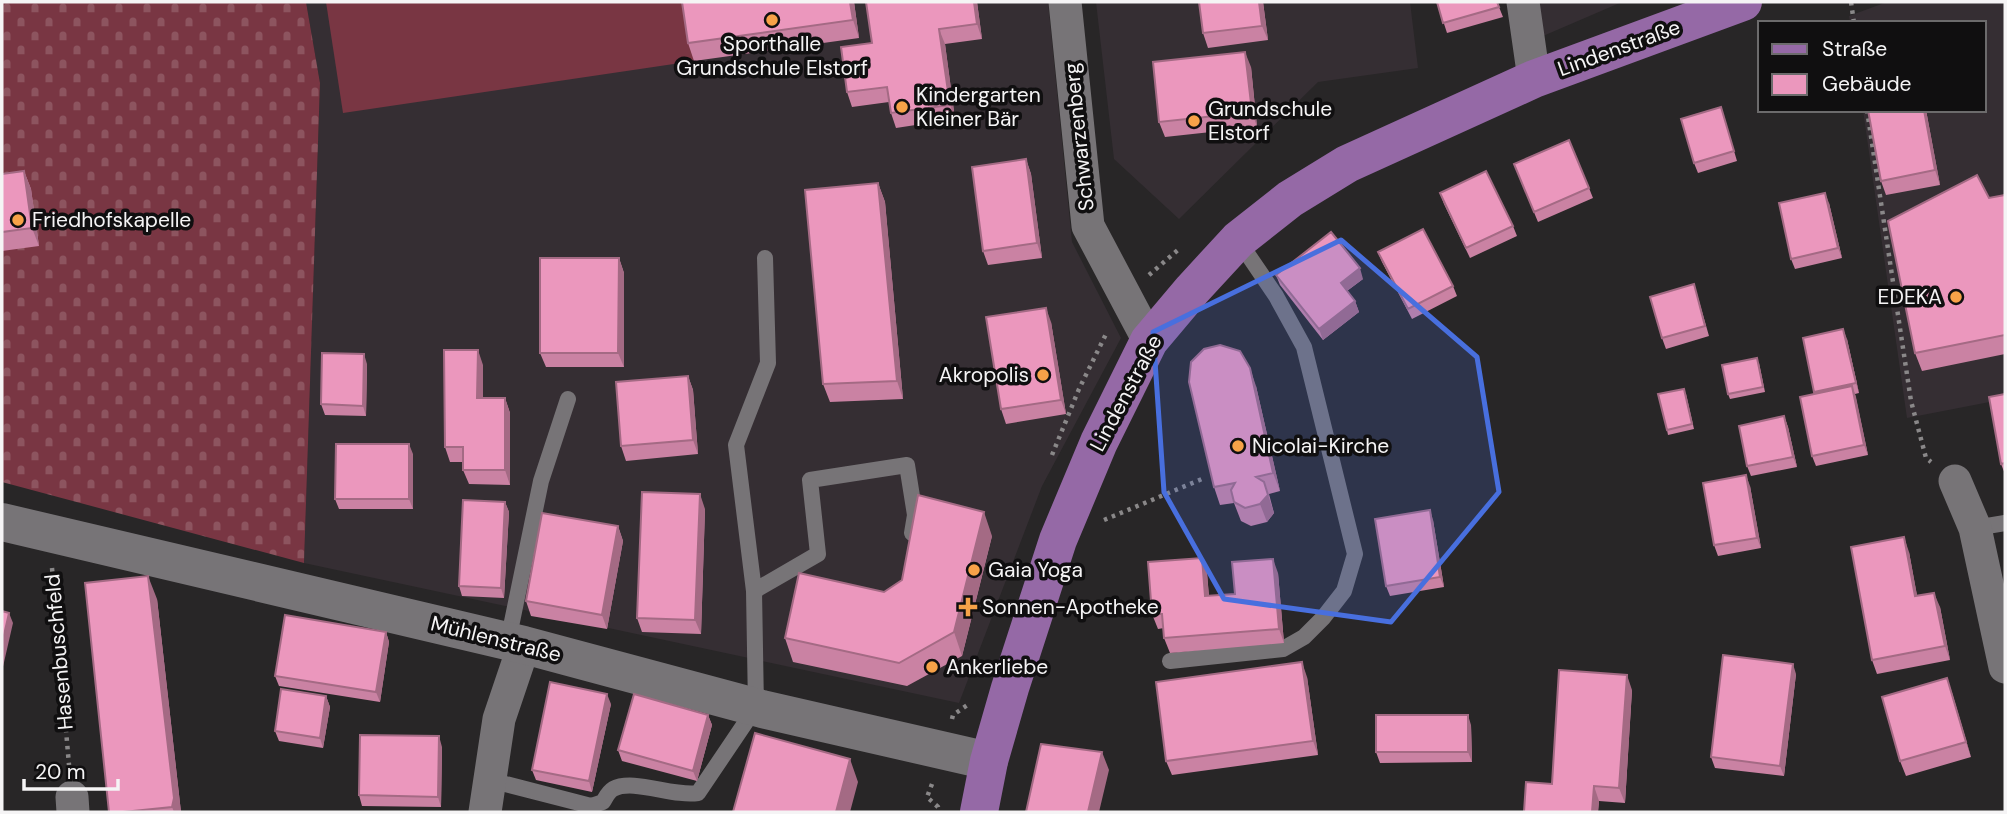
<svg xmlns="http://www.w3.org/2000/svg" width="2007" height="814" viewBox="0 0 2007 814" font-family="'DM Sans',sans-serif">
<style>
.built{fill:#352e33}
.cemetery{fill:url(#cemetery-stones)}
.pitch{fill:#793643}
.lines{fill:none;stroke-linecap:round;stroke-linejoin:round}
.path{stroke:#8a8889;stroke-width:4.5;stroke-dasharray:3.5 5;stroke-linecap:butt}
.service{stroke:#777477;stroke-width:16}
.minor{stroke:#777477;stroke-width:33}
.secondary{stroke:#777477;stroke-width:38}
.primary{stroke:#9569a6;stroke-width:38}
.wall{fill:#ca82a3}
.shaded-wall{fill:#a46a84}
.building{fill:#eb97bd;stroke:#a46a84;stroke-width:2}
.marked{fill:#486fde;fill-opacity:0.2;stroke:#486fde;stroke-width:5;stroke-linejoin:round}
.poi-dot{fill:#f7a248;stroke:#100f10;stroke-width:2.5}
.labels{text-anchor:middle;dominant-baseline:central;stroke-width:7;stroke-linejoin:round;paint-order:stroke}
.poi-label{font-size:21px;fill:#f5f4f5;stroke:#100f10;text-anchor:start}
.street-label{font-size:21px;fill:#f5f4f5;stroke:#100f10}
</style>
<defs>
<pattern id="cemetery-stones" width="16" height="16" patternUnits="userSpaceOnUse" patternTransform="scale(1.75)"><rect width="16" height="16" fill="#793643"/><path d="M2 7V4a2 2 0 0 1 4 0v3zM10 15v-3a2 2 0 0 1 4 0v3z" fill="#8d545f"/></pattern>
</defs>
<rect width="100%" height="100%" fill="#282627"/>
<path class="built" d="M306,2H1048L1072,242L1121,338L1042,486L959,703L304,563L320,83Z
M1096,2H1410L1418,68L1318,82L1179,219L1114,159Z
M1538,2H1622L1543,36Z
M1887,2H2005V399L1907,418L1863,110H1984V23H1850L1849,16Z"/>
<path class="cemetery" d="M2,2H306L320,83L304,563L2,482Z"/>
<path class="pitch" d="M326,2H686L694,61L343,113Z"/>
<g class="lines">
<path class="path" d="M1851,2L1854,23
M1867,110L1911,401L1926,458L1931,462
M1149,275L1179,249
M1052,455L1079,389L1107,332
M1104,520L1202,479
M52,568L69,765
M952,719L953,715L969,704
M932,784L927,797L938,807L939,812"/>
<path class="service" d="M1975,528L2005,523
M754,591L736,445L768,363L765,258
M508,641L541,481L568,399
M1170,661L1283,649L1304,637L1323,618L1344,591L1355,554L1304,347L1276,296L1238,240
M490,780L591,806L603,802C606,797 608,792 613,789C633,778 673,797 698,793L756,707L754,591L818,554L810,480L907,465L915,515L912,533"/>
<path class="minor" d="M1065,2L1088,226L1149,341
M1523,2L1534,79
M1955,481L1975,528L2005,667
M72,797L73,812
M485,812L499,719L524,645"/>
<path class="secondary" d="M2,522L524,645L762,709L989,761"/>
<path class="primary" d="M979,812L989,761L1010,688L1058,540L1099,442L1149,341L1192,290L1238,240L1290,199L1347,164L1534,79L1743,2"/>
</g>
<path class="wall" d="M854,2L859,38L694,61L688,43Z
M866,2H977L982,39L945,44L955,119L896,128L891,113L889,102L852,107L847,92L872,43Z
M1199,2H1263L1268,40L1208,48L1203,33Z
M1437,2H1497L1503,17L1447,33Z
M1251,67L1257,127L1165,137L1159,122Z
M1721,107L1737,161L1698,173L1694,163Z
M1926,110L1940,185L1886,195L1881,181Z
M1026,159L1031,174L1042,258L988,265L983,251Z
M1514,164L1589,188L1593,198L1538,222Z
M24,171L31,189L39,246L2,251V174Z
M878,183L885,202L903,399L830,402L823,384Z
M1440,193L1513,226L1517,236L1470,258L1444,204Z
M2005,195V354L1922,371L1915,353L1989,198Z
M1829,203L1842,258L1795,269L1791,259Z
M1378,252L1453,286L1457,296L1412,319L1382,262Z
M619,258L624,273V367H546L540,353Z
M1276,275L1363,279L1347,291L1355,301L1359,312L1323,340L1280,285Z
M1697,294L1709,336L1666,349L1662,338Z
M1051,322L1066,414L1006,424L1001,409Z
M1803,338L1847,339L1859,393L1855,394L1868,455L1816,466L1812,456L1815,394Z
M1759,363L1765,392L1730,399L1728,394Z
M367,364L366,416L325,415L321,404Z
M483,365V398H505L510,413V485L469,484L463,470V462H450L445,447Z
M688,376L693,390L698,454L626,461L621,446Z
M1256,386L1280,491L1269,494L1274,513L1267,522L1251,526L1241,521L1234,503L1220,505L1214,487Z
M1686,394L1694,429L1668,435L1667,430Z
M2005,394V474L2001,464Z
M1784,416L1788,427L1797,467L1751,476L1747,466Z
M413,454V509H339L335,499Z
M1750,486L1761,548L1718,556L1714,545Z
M505,502L509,512L504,598L462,596L459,586Z
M705,509L701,634L642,632L637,618Z
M1433,520L1444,587L1390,596L1386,586Z
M618,526L623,541L607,629L531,616L526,601Z
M992,536L962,656L907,686L793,662L785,638L884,592Z
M1909,552L1917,596L1940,607L1950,660L1877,674L1872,660Z
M1202,558L1207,573L1209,596L1235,594L1278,573L1284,643L1170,653L1164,638V628L1158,629L1152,614Z
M157,599L181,812H109Z
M386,632L389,642L380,702L279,686L275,676Z
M1796,674L1784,776L1715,768L1711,757Z
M1307,677L1318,755L1172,775L1166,761Z
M1632,690L1625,803L1599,801L1598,812H1524L1552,784Z
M1952,693L1971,757L1906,776L1900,761Z
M326,696L330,707L323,748L279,741L275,731Z
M611,704L592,792L536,780L532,770Z
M708,715L712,725L697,781L622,761L618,750Z
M1471,725L1472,762L1380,763L1376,752Z
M442,747L441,807L362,806L359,795Z"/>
<path class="shaded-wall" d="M850,2H854L859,38L853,20Z
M974,2H977L982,39L977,24Z
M1259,2H1263L1268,40L1262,26Z
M939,29L945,44L955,119L950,105Z
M1245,52L1251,67L1257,127L1252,112Z
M1924,110H1926L1940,185L1935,170Z
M1026,159L1031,174L1042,258L1037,243Z
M24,171L31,189L39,246L32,228Z
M878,183L885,202L903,399L897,381Z
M1825,193L1829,203L1842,258L1838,248Z
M619,258L624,273V367L618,353Z
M1360,268L1363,279L1344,293L1341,283Z
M1355,301L1359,312L1323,340L1319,329Z
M1046,308L1051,322L1066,414L1061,400Z
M1843,329L1847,339L1859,393L1856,383Z
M478,350L483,365V413L477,398Z
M364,354L367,364L366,416L363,406Z
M1250,368L1256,386L1280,491L1273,473Z
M688,376L693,390L698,454L693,440Z
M1852,386L1856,397L1868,455L1864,445Z
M505,398L510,413V485L505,470Z
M1784,416L1788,427L1797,467L1793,457Z
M409,444L413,454V509L409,499Z
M1746,475L1750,486L1761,548L1757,538Z
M1264,482L1274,513L1267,522L1260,504Z
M700,494L705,509L701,634L695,620Z
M505,502L509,512L504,598L501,588Z
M1430,510L1433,520L1444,587L1440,577Z
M984,512L992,536L962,656L954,632Z
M618,526L623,541L607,629L602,615Z
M1904,537L1909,552L1920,611L1915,596Z
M1202,558L1207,573L1210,611L1205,596Z
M1273,559L1278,573L1284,643L1279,629Z
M148,576L157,599L181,812H174L172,807Z
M1934,593L1940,607L1950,660L1945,646Z
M9,613L13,623L2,671V644Z
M386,632L389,642L380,702L376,692Z
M1302,662L1307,677L1318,755L1313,741Z
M1793,664L1796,674L1784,776L1780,766Z
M1627,675L1632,690L1625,803L1619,788Z
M1947,678L1952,693L1971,757L1966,742Z
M607,694L611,704L592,792L589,781Z
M326,696L330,707L323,748L320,738Z
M708,715L712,725L697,781L693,771Z
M1468,715L1471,725L1472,762L1468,752Z
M439,736L442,747L441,807L438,797Z
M1102,752L1109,770L1099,812H1088Z
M850,759L858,782L850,812H836Z
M1594,786L1599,801L1598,812H1592Z"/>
<path class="building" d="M682,2H850L853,20L688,43Z
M866,2H974L977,24L939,29L950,105L891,113L887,87L847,92L841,47L872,43Z
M1199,2H1259L1262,26L1203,33Z
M1437,2H1497L1499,7L1443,23Z
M1245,52L1252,112L1159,122L1153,62Z
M1721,107L1734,151L1694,163L1681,119Z
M1868,110H1924L1935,170L1881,181Z
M1569,140L1589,188L1534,212L1514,164Z
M1026,159L1037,243L983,251L972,167Z
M24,171L32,228L2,232V174Z
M1486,171L1513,226L1466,248L1440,193Z
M1977,175L1989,198L2005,195V335L1915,353L1888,221Z
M878,183L897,381L823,384L805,190Z
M1825,193L1838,248L1791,259L1779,203Z
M1423,229L1453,286L1408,309L1378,252Z
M1331,232L1360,268L1341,283L1355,301L1319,329L1276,275Z
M540,258H619L618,353H540Z
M1694,284L1705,326L1662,338L1650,297Z
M1046,308L1061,400L1001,409L986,317Z
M1843,329L1856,383L1814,392L1803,338Z
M1220,345L1240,351L1250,368L1273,473L1256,477L1264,482L1268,495L1260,504L1245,508L1234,502L1231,490L1235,483L1214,487L1189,382L1191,362L1204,349Z
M444,350H478L477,398H505V470H463V447H445Z
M322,353L364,354L363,406L321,404Z
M1757,358L1763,387L1728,394L1722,365Z
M688,376L693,440L621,446L616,382Z
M1852,386L1864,445L1812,456L1800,397Z
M1684,389L1692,424L1667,430L1658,394Z
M2005,394V463L2001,464L1989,397Z
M1784,416L1793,457L1747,466L1739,426Z
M336,444H409V499H335Z
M1746,475L1757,538L1714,545L1703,483Z
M642,492L700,494L695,620L637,618Z
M918,495L984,512L954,632L899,663L785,638L799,573L884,592L902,580Z
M463,500L505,502L501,588L459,586Z
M1430,510L1440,577L1386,586L1375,519Z
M542,513L618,526L602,615L526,601Z
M1904,537L1915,596L1934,593L1945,646L1872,660L1851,547Z
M1202,558L1205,596L1235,594L1232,562L1273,559L1279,629L1164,638L1162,614H1152L1148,562Z
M148,576L174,798L172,807L123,812H109L85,583Z
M2,611L9,613L2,644Z
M285,615L386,632L376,692L275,676Z
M1723,655L1793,664L1780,766L1711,757Z
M1302,662L1313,741L1166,761L1156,682Z
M1559,670L1627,675L1619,788L1594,786L1592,812H1524L1526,782L1552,784Z
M1947,678L1966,742L1900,761L1882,697Z
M550,682L607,694L589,781L532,770Z
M281,689L326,696L320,738L275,731Z
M634,694L708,715L693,771L618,750Z
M1376,715H1468V752H1376Z
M755,733L850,759L836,812H733Z
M360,735L439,736L438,797L359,795Z
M1041,744L1102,752L1088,812H1026Z"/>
<path class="marked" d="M1341,240L1477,357L1499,492L1391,622L1224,599L1164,492L1153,332Z"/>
<g class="poi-dot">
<circle cx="772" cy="20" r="7"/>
<circle cx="902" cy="107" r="7"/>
<circle cx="1194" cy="121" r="7"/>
<circle cx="18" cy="220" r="7"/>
<circle cx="1956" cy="297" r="7"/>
<circle cx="1043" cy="375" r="7"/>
<circle cx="1238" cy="446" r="7"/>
<circle cx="974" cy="570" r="7"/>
<path d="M964.5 596.5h7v7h7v7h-7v7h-7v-7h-7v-7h7z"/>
<circle cx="932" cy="667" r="7"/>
</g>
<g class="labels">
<g class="poi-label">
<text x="772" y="44" text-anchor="middle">Sporthalle<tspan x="772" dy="24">Grundschule Elstorf</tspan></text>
<text x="916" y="95">Kindergarten<tspan x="916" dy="24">Kleiner Bär</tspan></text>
<text x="1208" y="109">Grundschule<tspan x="1208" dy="24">Elstorf</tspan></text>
<text x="32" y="220">Friedhofskapelle</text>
<text x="1942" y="297" text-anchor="end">EDEKA</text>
<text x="1029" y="375" text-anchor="end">Akropolis</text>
<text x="1252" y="446">Nicolai-Kirche</text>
<text x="988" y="570">Gaia Yoga</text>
<text x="982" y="607">Sonnen-Apotheke</text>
<text x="946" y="667">Ankerliebe</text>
</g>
<g class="street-label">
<text transform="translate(1619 48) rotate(-20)">Lindenstraße</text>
<text transform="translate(1079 137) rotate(-96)">Schwarzenberg</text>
<text transform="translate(1126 393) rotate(-62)">Lindenstraße</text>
<text transform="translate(496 639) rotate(14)">Mühlenstraße</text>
<text transform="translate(59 652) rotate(-95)">Hasenbuschfeld</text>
</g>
</g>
<rect width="2007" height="814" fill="none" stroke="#f5f4f5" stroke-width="7"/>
<rect x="1758" y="21" width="228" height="91" fill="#100f10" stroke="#6c6b6c" stroke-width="2"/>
<rect x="1772" y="44" width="35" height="10" fill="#9569a6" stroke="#6c6b6c" stroke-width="2"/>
<text x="1822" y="56" font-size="21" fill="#f5f4f5">Straße</text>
<rect x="1772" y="74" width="35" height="21" fill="#eb97bd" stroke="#6c6b6c" stroke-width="2"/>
<text x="1822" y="91" font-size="21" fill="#f5f4f5">Gebäude</text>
<path d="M24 779v10h94v-10" fill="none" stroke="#f5f4f5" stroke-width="3.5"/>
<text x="35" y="779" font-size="21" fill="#f5f4f5" stroke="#100f10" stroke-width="5" paint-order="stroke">20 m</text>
</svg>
